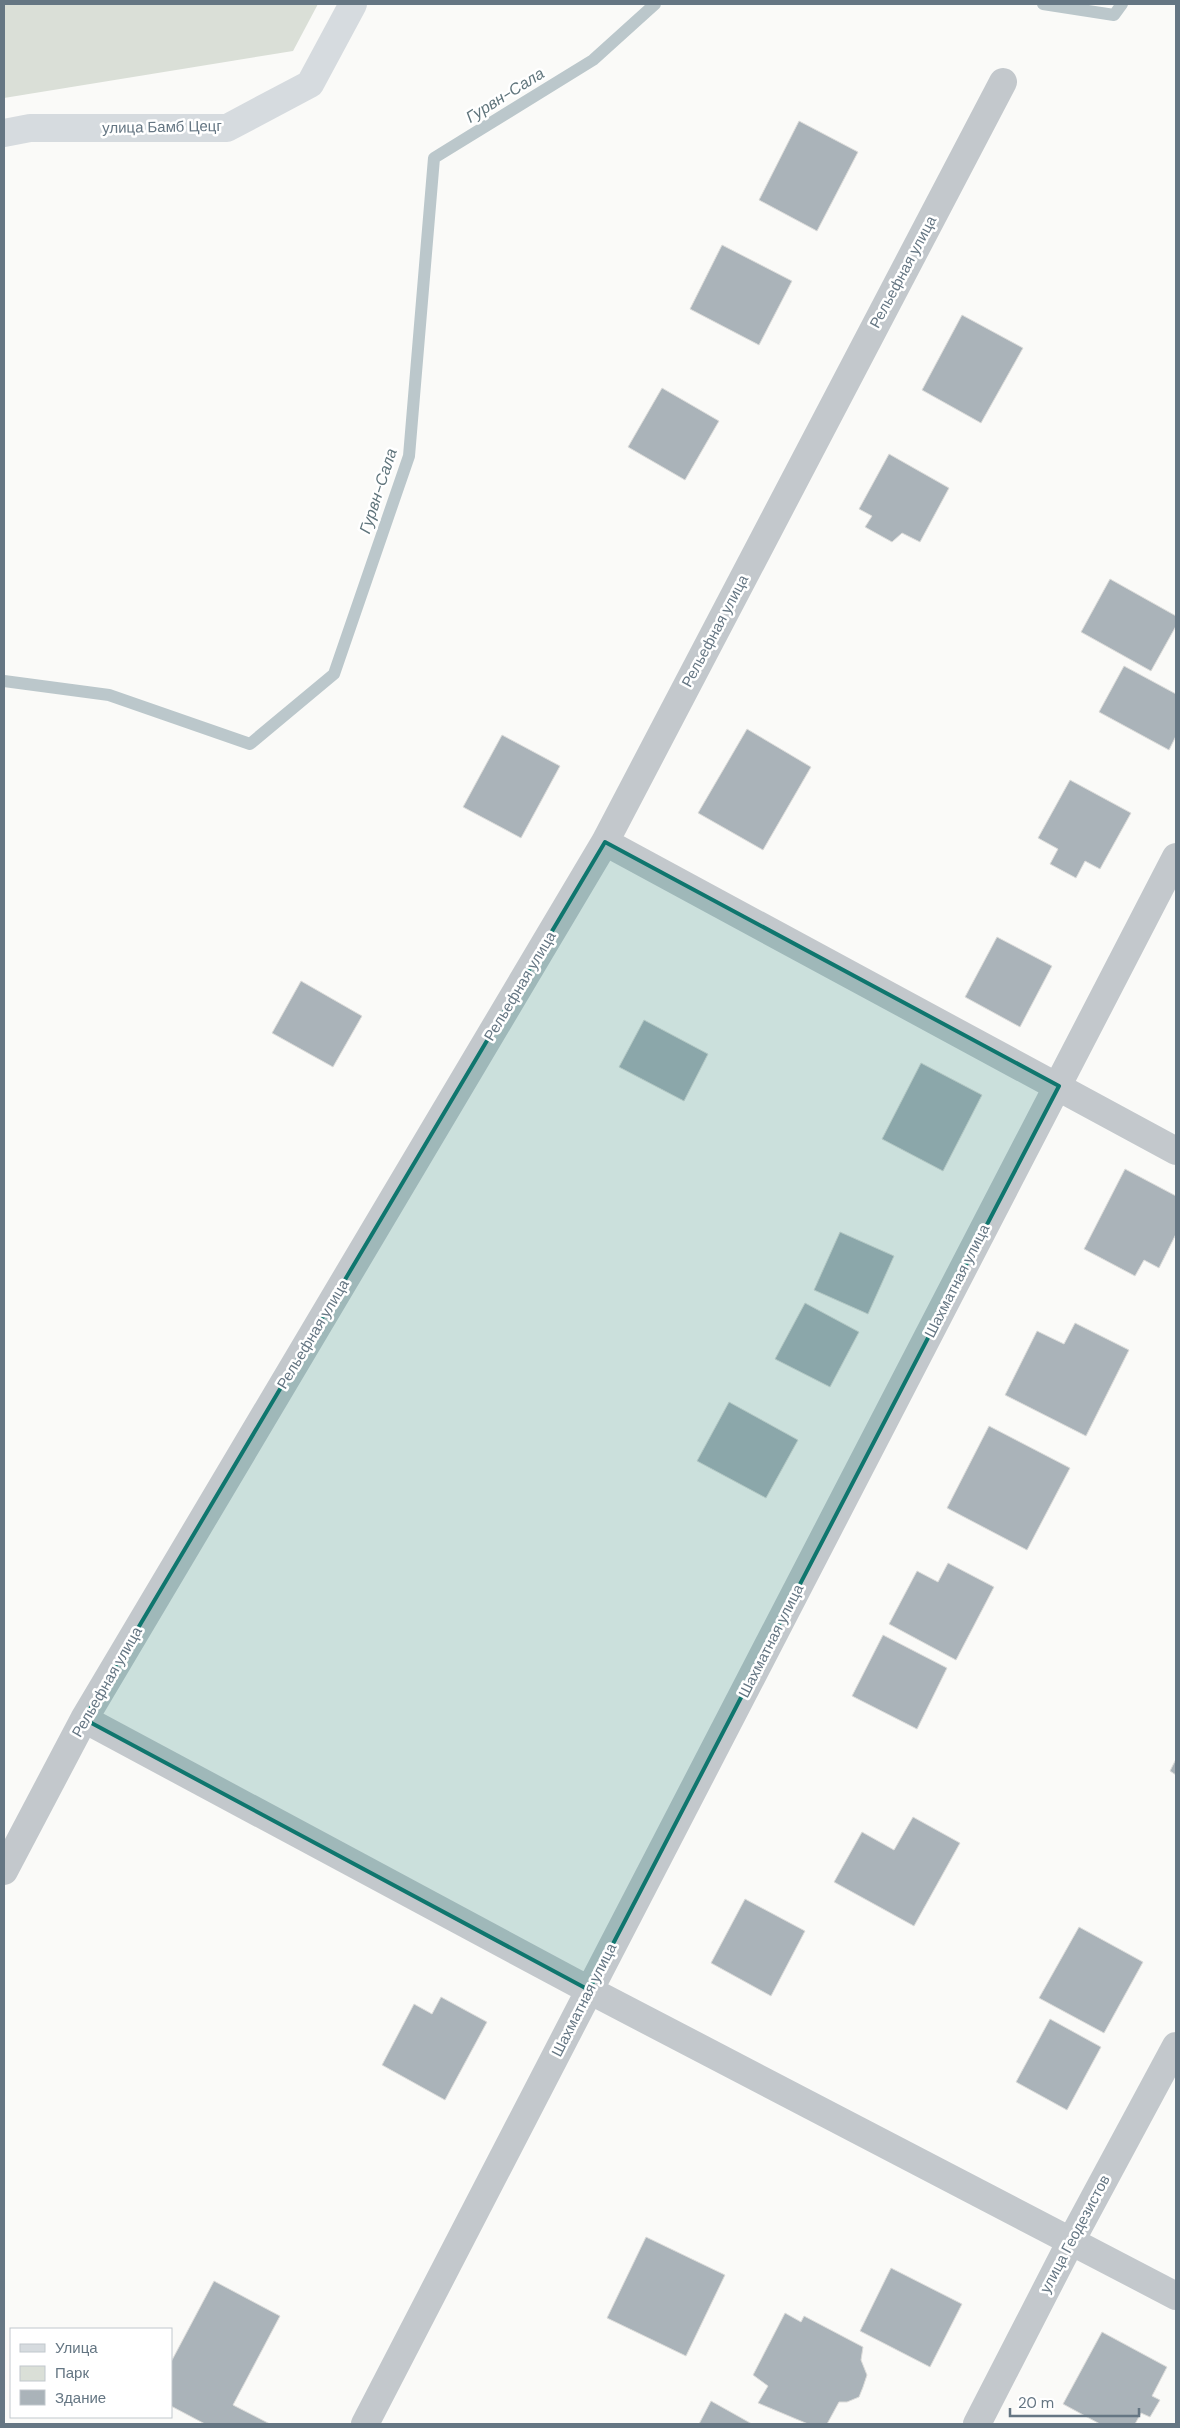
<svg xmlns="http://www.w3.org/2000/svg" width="1180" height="2428" viewBox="0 0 1180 2428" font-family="'DM Sans',sans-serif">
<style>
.green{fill:#dadfd7}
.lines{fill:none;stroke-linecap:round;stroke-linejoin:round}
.stream{stroke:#bbc7cb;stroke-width:12}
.building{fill:#aab3b9;stroke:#dcdcda}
.street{stroke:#c3c8cc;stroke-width:28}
.secondary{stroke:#d6dbdf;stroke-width:28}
.marked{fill:#0f766e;fill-opacity:0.2;stroke:#0f766e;stroke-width:4;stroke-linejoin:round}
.labels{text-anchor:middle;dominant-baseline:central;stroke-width:5;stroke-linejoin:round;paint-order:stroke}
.street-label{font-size:15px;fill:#657683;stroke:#fff}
.water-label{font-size:16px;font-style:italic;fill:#60757c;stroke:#fff}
</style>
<rect width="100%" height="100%" fill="#fafaf8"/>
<path class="green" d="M4,4H318L293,51L4,98Z"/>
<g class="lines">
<path class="stream" d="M1043,4L1114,15L1122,4
M4,681L109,695L250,744L334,674L409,456L434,158L593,60L655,4"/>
</g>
<path class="building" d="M799,121L858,152L817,231L759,200Z
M722,245L792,281L759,345L690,309Z
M962,315L1023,348L981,423L922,390Z
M662,388L719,421L685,480L628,447Z
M889,454L949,488L920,542L902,533L892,542L865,527L872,516L859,509Z
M1110,579L1176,616V626L1151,671L1081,632Z
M1124,666L1176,694V736L1169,750L1099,712Z
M747,729L811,767L763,850L698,813Z
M502,735L560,766L521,838L463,807Z
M1070,780L1131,813L1100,869L1085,861L1076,878L1050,864L1058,849L1038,838Z
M997,937L1052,966L1020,1027L965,997Z
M301,981L362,1016L333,1067L272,1033Z
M644,1020L708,1054L684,1101L619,1067Z
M921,1063L982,1095L943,1171L882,1139Z
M1125,1169L1176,1196V1234L1159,1268L1144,1260L1135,1276L1084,1249Z
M840,1232L894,1256L868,1314L814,1290Z
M805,1303L859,1332L830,1387L775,1359Z
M1075,1323L1129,1350L1086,1436L1005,1395L1037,1331L1064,1344Z
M729,1402L798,1440L766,1498L697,1461Z
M989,1426L1070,1468L1027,1550L947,1508Z
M948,1563L994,1587L956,1660L889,1624L917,1571L938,1582Z
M883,1635L947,1668L917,1729L852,1696Z
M1176,1759V1775L1170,1771Z
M913,1817L960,1843L914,1926L834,1882L862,1832L894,1850Z
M745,1899L805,1931L771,1996L711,1963Z
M1079,1927L1143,1962L1104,2033L1039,1998Z
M441,1997L487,2022L445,2100L382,2065L414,2004L432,2014Z
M1050,2019L1101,2047L1067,2110L1016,2082Z
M646,2237L725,2275L686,2356L607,2318Z
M891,2268L962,2304L930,2367L860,2331Z
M214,2281L280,2316L233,2405L270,2424H205L171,2406V2362Z
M785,2313L801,2322L804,2316L863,2347L861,2360L867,2375L863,2387L859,2397L847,2402H839L827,2424H808L758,2403L768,2386L753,2375Z
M1102,2332L1167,2367L1152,2396L1160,2400L1150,2417L1141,2413L1135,2424H1100L1063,2404Z
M711,2401L752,2424H699Z"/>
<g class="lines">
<path class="street" d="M605,842L1176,1151
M84,1719L589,1990L1176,2296
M4,1871L84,1719L605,842L1003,82
M365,2424L1176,857
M977,2424L1071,2241L1176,2046"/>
<path class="secondary" d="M4,133L30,128H227L310,84L353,4"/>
</g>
<path class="marked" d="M605,842L1059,1086L589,1990L84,1719Z"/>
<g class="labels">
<g class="street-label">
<text transform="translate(162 127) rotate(-1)">улица Бамб Цецг</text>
<text transform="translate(903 272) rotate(-62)">Рельефная улица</text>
<text transform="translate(715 631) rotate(-62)">Рельефная улица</text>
<text transform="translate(520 986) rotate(-59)">Рельефная улица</text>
<text transform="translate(957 1281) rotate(-63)">Шахматная улица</text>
<text transform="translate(313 1334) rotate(-59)">Рельефная улица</text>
<text transform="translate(771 1641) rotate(-63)">Шахматная улица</text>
<text transform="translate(107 1682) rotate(-60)">Рельефная улица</text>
<text transform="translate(584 2000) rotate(-63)">Шахматная улица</text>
<text transform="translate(1075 2234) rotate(-62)">улица Геодезистов</text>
</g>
<g class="water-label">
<text transform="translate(505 95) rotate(-32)">Гурвн-Сала</text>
<text transform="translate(378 491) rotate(-72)">Гурвн-Сала</text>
</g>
</g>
<rect width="1180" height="2428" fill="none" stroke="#657683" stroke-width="10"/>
<rect x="10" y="2328" width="162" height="90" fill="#ffffff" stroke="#c1c8cd"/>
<rect x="20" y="2344" width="25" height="8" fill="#d6dbdf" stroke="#c1c8cd"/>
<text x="55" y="2353" font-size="15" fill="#657683">Улица</text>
<rect x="20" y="2366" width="25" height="15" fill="#dadfd7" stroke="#c1c8cd"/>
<text x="55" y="2378" font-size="15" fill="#657683">Парк</text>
<rect x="20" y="2390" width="25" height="15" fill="#aab3b9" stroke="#c1c8cd"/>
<text x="55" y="2403" font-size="15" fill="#657683">Здание</text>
<path d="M1010 2408v8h129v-8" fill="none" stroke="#657683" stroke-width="2.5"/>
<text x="1018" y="2408" font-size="15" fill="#657683" stroke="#ffffff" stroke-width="4" paint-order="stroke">20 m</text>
</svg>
